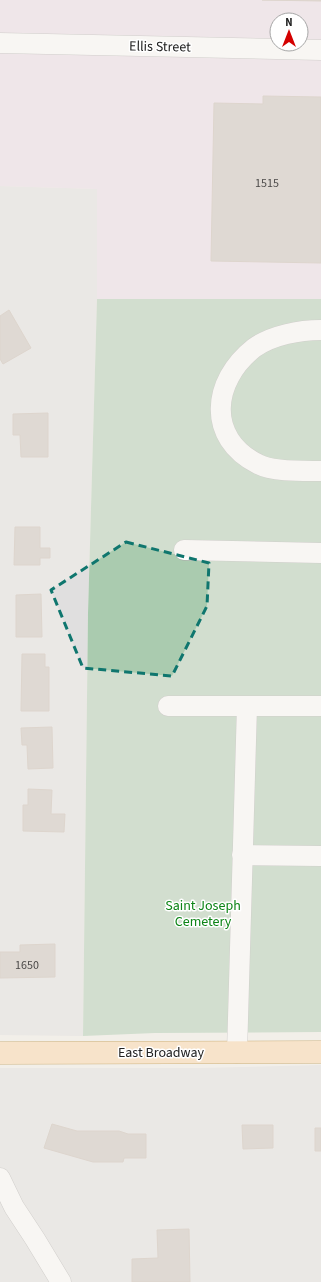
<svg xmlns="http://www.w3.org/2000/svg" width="321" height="1282" viewBox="0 0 321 1282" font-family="'Source Sans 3',sans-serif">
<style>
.residential{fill:#e0dfdf}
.industrial{fill:#ebdbe8;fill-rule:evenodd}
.cemetery{fill:#aacbaf}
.building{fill:#c7bfb8;stroke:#c4b6ab}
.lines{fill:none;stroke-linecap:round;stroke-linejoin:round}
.minor-casing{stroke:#a9a9a9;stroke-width:21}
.major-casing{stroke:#a06b00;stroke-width:23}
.minor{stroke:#fff;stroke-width:20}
.major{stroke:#fcd6a4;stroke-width:22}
.marked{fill:none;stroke:#0f766e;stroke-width:3;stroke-dasharray:8 5;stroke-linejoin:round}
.labels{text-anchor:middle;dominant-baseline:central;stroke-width:3;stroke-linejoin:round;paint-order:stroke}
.number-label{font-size:12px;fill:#4b4948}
.street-label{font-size:14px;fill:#222;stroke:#fff}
.park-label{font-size:14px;fill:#0c8416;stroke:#fff}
</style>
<rect width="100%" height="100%" fill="#f2efe9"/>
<path class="residential" d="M0,186L97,189V299L88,613L83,1036L0,1035Z
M321,1065V1282H0V1068H201Z"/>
<path class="industrial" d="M0,0H321V299H97V189L0,186ZM277,20H301V44H277Z"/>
<path class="cemetery" d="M97,299H321V1032L155,1033L83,1036L88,613Z"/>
<path class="building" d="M262,0H321V1Z
M263,96L321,97V263L211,261L214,103L263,104Z
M9,310L31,348L3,364L0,359V316Z
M48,413V457H21L20,435H13V414Z
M15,527H40V548H50V558H40V565H14Z
M41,594L42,637H16V595Z
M22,654H45V667H49V711H21Z
M52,727L53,768L28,769L27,745H22L21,728Z
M28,789L52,790L51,814H65L64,832L23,831V805H28Z
M55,944V977L0,978V952H20V945Z
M52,1124L77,1131H119L128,1134H146V1158H124L123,1162H93L44,1148Z
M242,1125H273V1148L243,1149Z
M315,1128H321V1151H315Z
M189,1229L190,1282H132V1259L158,1258L157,1230Z"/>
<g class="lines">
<g class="minor-casing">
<path id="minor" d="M0,43L321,50
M321,330C300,330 272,335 254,348C212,381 206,438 258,464C272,472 304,471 321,471
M184,550L321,553
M168,706H321
M242,855L321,856
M237,1053L247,706
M0,1178L14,1207L35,1239L61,1282"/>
</g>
<g class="major-casing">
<path id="major" d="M0,1053L321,1052"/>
</g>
<use href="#minor" class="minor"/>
<use href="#major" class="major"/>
</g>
<path d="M0 0H321V1282H0ZM126,542L209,563L207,606L172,676L83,668L51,590Z" fill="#f2efe9" fill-opacity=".55" fill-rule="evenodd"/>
<path class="marked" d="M126,542L209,563L207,606L172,676L83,668L51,590Z"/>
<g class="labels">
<g class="number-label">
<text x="267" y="183">1515</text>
<text x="27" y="965">1650</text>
</g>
<g class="street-label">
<text transform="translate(160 47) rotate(1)">Ellis Street</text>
<text x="161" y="1053">East Broadway</text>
</g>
<g class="park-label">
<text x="203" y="906">Saint Joseph<tspan x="203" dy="16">Cemetery</tspan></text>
</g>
</g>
<g transform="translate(289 32)"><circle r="19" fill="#ffffff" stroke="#a7a7a7"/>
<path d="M0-3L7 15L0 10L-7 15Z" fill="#d40000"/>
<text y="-6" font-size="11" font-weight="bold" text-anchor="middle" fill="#222222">N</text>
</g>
</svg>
